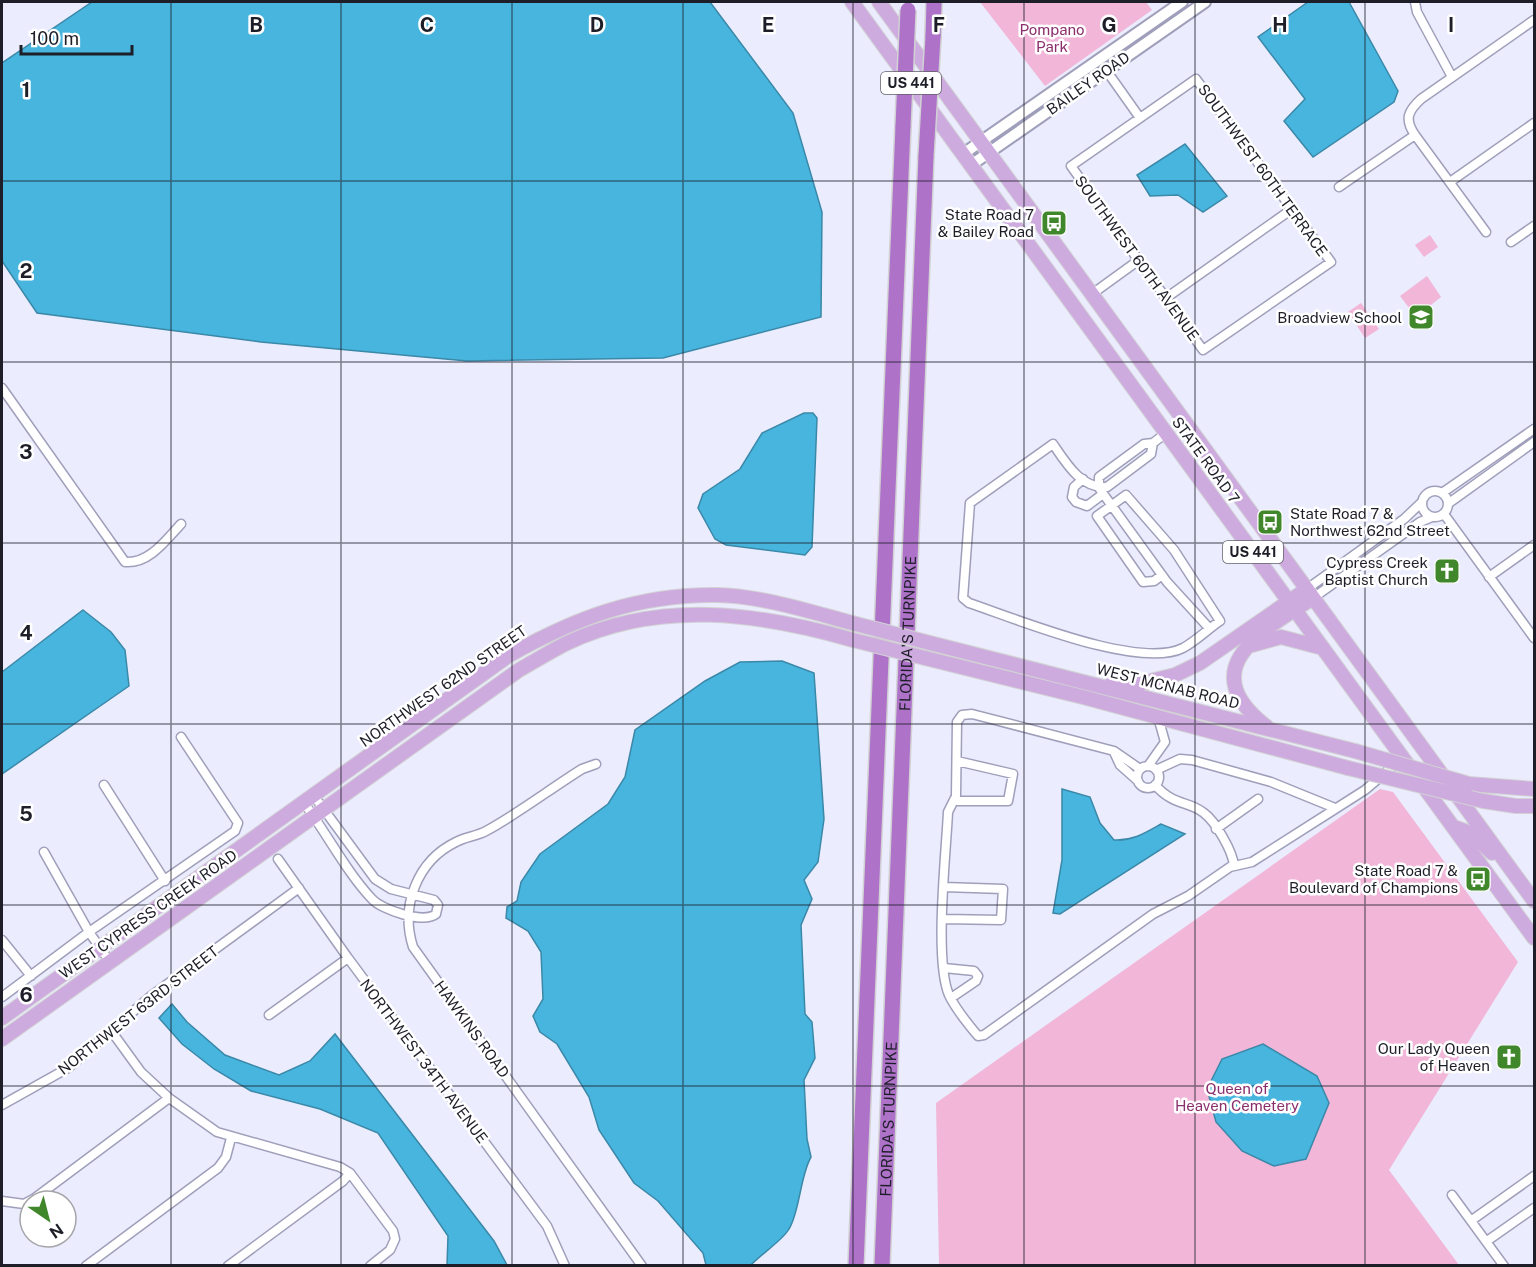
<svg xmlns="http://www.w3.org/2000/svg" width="1536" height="1267" viewBox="0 0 1536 1267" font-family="'Public Sans',sans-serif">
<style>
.green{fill:#f1b6d8}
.water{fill:#47b5de;stroke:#3b88a8;stroke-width:1.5}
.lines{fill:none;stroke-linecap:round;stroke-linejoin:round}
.minor-casing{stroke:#9f9fbb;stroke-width:11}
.tertiary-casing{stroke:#9f9fbb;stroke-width:14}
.primary-casing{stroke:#d2d2d4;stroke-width:16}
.motorway-casing{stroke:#d2d2d4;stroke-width:18}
.minor{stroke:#fff;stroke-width:8}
.tertiary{stroke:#fff;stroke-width:10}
.primary{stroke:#ceabdf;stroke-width:14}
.motorway{stroke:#ae73c9;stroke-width:15}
.primary-bridge-casing{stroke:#d2d2d4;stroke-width:16;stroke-linecap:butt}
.motorway-bridge-casing{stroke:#d2d2d4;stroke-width:18;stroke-linecap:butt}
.primary-bridge{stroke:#ceabdf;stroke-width:14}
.motorway-bridge{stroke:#ae73c9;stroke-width:15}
.grid{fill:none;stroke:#1e1e29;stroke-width:1.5;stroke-opacity:0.55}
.labels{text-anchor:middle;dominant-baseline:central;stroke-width:5;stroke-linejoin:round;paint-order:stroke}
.shield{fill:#fff;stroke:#626269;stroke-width:1.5}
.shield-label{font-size:14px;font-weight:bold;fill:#1e1e29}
.park-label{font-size:15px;fill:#8b2e6c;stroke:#fff}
.street-label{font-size:15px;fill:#1e1e29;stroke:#fff}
.poi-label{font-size:15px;fill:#1e1e29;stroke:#fff;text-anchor:end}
.grid-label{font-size:20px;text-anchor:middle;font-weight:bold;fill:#1e1e29;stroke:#fff;stroke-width:5;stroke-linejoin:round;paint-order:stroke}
</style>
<rect width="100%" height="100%" fill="#ebecfd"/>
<path class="green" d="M980,2H1146L1152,10L1045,86Z
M1430,235L1438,247L1424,257L1415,245Z
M1427,276L1441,297L1416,317L1400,296Z
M1361,303L1379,329L1365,338L1348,312Z
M1380,789L1393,792L1518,962L1389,1170L1459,1265H939L936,1103Z"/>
<path class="water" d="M92,2H710L793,113L822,212L821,317L663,358L467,361L261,342L37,313L2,261V63Z
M1308,2H1349L1398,91L1394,102L1313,157L1284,121L1305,99L1258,37Z
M1185,144L1227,196L1203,212L1178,195L1150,196L1137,175Z
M804,413H813L817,418L812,547L805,555L726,545L715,539L698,508L703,494L740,469L762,433Z
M83,610L111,632L125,650L129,686L2,774V672Z
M782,661L814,673L824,819L818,862L804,880L812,899L801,925L805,1014L812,1022L815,1058L804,1080L807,1139L811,1157C800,1176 800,1211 789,1229C783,1240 760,1255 751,1265H706L703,1253L658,1201L634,1183L599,1130L589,1097L557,1044L540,1032L533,1016L543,999L541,952L528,931L506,918L507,907L517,901L521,882L540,854L608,804L625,777L635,730L705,681L740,662Z
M1062,789L1090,797L1100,823L1114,840C1133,841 1145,833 1161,824L1185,834L1060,914L1053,913L1062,860Z
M172,1004L187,1022L225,1055L279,1075L310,1061L335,1034L494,1241L507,1265H447L448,1236L378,1133L320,1109L251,1091L214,1069L182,1044L159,1018Z
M1263,1044L1317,1076L1329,1103L1306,1159L1274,1166L1242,1151L1216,1122L1207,1089L1222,1059Z"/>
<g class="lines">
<g class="minor-casing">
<path id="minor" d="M1415,2L1417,12L1452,77
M1106,70L1140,118
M1196,79L1331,262L1203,350L1071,166Z
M1415,135L1486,232
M1450,182L1534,123
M1339,187L1415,135C1404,119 1408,111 1421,99L1534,20
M1511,242L1534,226
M1092,294L1139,260
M1166,298L1292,209
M2,388L125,562C149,564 166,540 181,524
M1166,433L1153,443L1144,444L1099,477V488L1167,582L1209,628
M1153,443L1151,454L1107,487C1081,489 1066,463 1053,444L970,503L963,598L969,603C1017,619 1139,670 1183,648C1196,641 1208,629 1220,621L1174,550L1126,495L1097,516L1143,582L1154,581L1162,575
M1083,479L1074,487L1072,497L1076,502L1087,506L1103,494
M1422 504a13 13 0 1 1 26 0a13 13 0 1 1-26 0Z
M1442,493L1534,429
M1449,503L1534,442
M1444,514L1534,638
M1489,577L1534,545
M1307,589L1404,519L1422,502
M1313,598L1420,522L1432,517
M1114,752L1120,765L1138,781
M596,764L582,769C550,789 519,813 486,831C477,836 465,837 456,842C417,861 400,906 413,947L642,1266
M1148,766L1165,742L1158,717
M1137 777a11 11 0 1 1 22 0a11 11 0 1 1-22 0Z
M1140,769L1114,751L972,714L962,715L957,722L956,796L948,812C946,854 934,960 949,995C956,1010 968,1024 978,1036L984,1035L1153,914L1188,896L1230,867L1252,862L1365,790L1398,762
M1156,770L1180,759L1192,760L1271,782L1335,808
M104,785L165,881
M1155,785C1175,807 1188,800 1204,813C1216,822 1233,852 1234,866
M954,801H1008L1013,774L957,761
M304,803C326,832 347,873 372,899C382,910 424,924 436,914L438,905L434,900L391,889L375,879L314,796
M1216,829L1258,799
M44,852L89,932L110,962
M278,859L348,958L547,1226L565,1266
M943,919L1001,920L1003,889L944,887
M2,940L31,976
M944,968L974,971L978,976L976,981L951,998
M2,997L89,932L235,831L238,823L181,737
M269,1015L348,958
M112,1032L141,1072L169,1098L217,1132L340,1167L350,1173L393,1231L395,1239L390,1250L370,1266
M2,1105L68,1068L151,996L299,888
M1452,1195L1504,1266
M2,1201L24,1204L35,1198L169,1098
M1472,1220L1534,1176
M1487,1241L1534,1208
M86,1266L218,1168L226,1157L231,1138
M228,1266L343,1181L350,1173"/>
</g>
<g class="tertiary-casing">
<path id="tertiary" d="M963,154L1182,2
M971,165L1205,2"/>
</g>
<g class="primary-casing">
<path id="primary" d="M852,2L1534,938
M879,2L1534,901
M930,643L1355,751
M1252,645L1281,637L1323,648
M925,658L1083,697L1348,768
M1111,684L1142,683L1175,675L1200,663L1307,589
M1267,727C1192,669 1261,631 1313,598
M1469,784L1534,789
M1483,801L1516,806H1534
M1454,827L1471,833L1492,853
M2,1018L508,656C575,618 638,594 717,595C763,596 811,612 856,624
M2,1039L519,670C535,661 551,651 567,643C660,599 759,613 853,640"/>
</g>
<g class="motorway-casing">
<g id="motorway">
<path d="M933,37L934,2"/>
<path d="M856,1266L903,126"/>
<path id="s1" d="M882,1266L926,156"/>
</g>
</g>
<use href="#minor" class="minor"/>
<use href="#tertiary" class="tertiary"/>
<use href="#primary" class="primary"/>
<use href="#motorway" class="motorway"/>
<g class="primary-bridge-casing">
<path id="primary-bridge" d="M856,624L930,643
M853,640L925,658
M1355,751L1469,784
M1348,768L1483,801"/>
</g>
<g class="motorway-bridge-casing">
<path id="motorway-bridge" d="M903,126L908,10
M926,156L933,37"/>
</g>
<use href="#primary-bridge" class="primary-bridge"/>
<use href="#motorway-bridge" class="motorway-bridge"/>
</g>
<path class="grid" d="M171,2V1266M341,2V1266M512,2V1266M683,2V1266M853,2V1266M1024,2V1266M1195,2V1266M1365,2V1266M2,181H1534M2,362H1534M2,543H1534M2,724H1534M2,905H1534M2,1086H1534"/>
<defs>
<g id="bus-square" transform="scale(1.35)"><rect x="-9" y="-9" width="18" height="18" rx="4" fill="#40862b" stroke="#fff"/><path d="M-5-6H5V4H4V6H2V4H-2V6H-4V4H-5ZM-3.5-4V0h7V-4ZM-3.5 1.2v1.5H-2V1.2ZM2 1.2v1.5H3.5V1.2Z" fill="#fff"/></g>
<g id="school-square" transform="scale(1.35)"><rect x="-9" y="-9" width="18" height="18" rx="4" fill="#40862b" stroke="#fff"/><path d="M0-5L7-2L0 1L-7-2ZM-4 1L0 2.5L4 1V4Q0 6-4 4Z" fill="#fff"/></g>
<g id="church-square" transform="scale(1.35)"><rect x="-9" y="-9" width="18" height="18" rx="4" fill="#40862b" stroke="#fff"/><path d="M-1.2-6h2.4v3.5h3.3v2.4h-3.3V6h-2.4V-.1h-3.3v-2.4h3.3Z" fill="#fff"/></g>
</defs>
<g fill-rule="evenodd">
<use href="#bus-square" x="1054" y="223"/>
<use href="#school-square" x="1421" y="317"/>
<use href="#bus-square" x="1270" y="522"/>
<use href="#church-square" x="1447" y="571"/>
<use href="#bus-square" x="1478" y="879"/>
<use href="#church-square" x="1509" y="1057"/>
</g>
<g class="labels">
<g class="shield">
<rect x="881" y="72" width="60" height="22" rx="4.5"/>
<rect x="1223" y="541" width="60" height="22" rx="4.5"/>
</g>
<g class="shield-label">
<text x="911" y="83">US 441</text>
<text x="1253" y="552">US 441</text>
</g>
<g class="park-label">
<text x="1052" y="29">Pompano<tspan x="1052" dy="17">Park</tspan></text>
<text x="1237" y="1088">Queen of<tspan x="1237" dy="17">Heaven Cemetery</tspan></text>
</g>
<g class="street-label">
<text transform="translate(1088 83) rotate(-35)">BAILEY ROAD</text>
<text transform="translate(1263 170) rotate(54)">SOUTHWEST 60TH TERRACE</text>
<text transform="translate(1137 258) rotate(54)">SOUTHWEST 60TH AVENUE</text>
<text transform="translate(1206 460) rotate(54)">STATE ROAD 7</text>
<text stroke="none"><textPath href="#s1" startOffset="633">FLORIDA'S TURNPIKE</textPath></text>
<text transform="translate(443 686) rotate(-35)">NORTHWEST 62ND STREET</text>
<text transform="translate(1168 686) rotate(14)">WEST MCNAB ROAD</text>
<text transform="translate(148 914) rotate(-35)">WEST CYPRESS CREEK ROAD</text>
<text transform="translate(138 1010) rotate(-38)">NORTHWEST 63RD STREET</text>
<text transform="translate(472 1029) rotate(54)">HAWKINS ROAD</text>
<text transform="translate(424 1061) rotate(53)">NORTHWEST 34TH AVENUE</text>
<text stroke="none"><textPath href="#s1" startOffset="147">FLORIDA'S TURNPIKE</textPath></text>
</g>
<g class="poi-label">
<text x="1034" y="214">State Road 7<tspan x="1034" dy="17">&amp; Bailey Road</tspan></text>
<text x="1402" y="317">Broadview School</text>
<text x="1290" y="513" text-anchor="start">State Road 7 &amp;<tspan x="1290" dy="17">Northwest 62nd Street</tspan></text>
<text x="1428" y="562">Cypress Creek<tspan x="1428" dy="17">Baptist Church</tspan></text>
<text x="1458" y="870">State Road 7 &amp;<tspan x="1458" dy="17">Boulevard of Champions</tspan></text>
<text x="1490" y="1048">Our Lady Queen<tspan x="1490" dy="17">of Heaven</tspan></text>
</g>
</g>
<g class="grid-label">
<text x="256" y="32">B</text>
<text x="427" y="32">C</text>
<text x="597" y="32">D</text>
<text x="768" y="32">E</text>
<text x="939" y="32">F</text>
<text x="1109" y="32">G</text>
<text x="1280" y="32">H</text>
<text x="1451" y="32">I</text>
<text x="26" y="97">1</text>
<text x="26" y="278">2</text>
<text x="26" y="459">3</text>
<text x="26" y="640">4</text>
<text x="26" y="821">5</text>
<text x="26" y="1002">6</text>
</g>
<rect width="1536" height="1267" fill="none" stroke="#1e1e29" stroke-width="6"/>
<g transform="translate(48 1219) rotate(145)"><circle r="28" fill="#ffffff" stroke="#a5a5a9" stroke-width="1.5"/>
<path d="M0-4.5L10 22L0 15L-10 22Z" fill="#40862b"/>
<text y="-9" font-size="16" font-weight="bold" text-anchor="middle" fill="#1e1e29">N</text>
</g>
<path d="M21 45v9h111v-9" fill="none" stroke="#1e1e29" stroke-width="3"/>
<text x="30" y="45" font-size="18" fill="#1e1e29" stroke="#ffffff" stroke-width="4.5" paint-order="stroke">100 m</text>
</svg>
